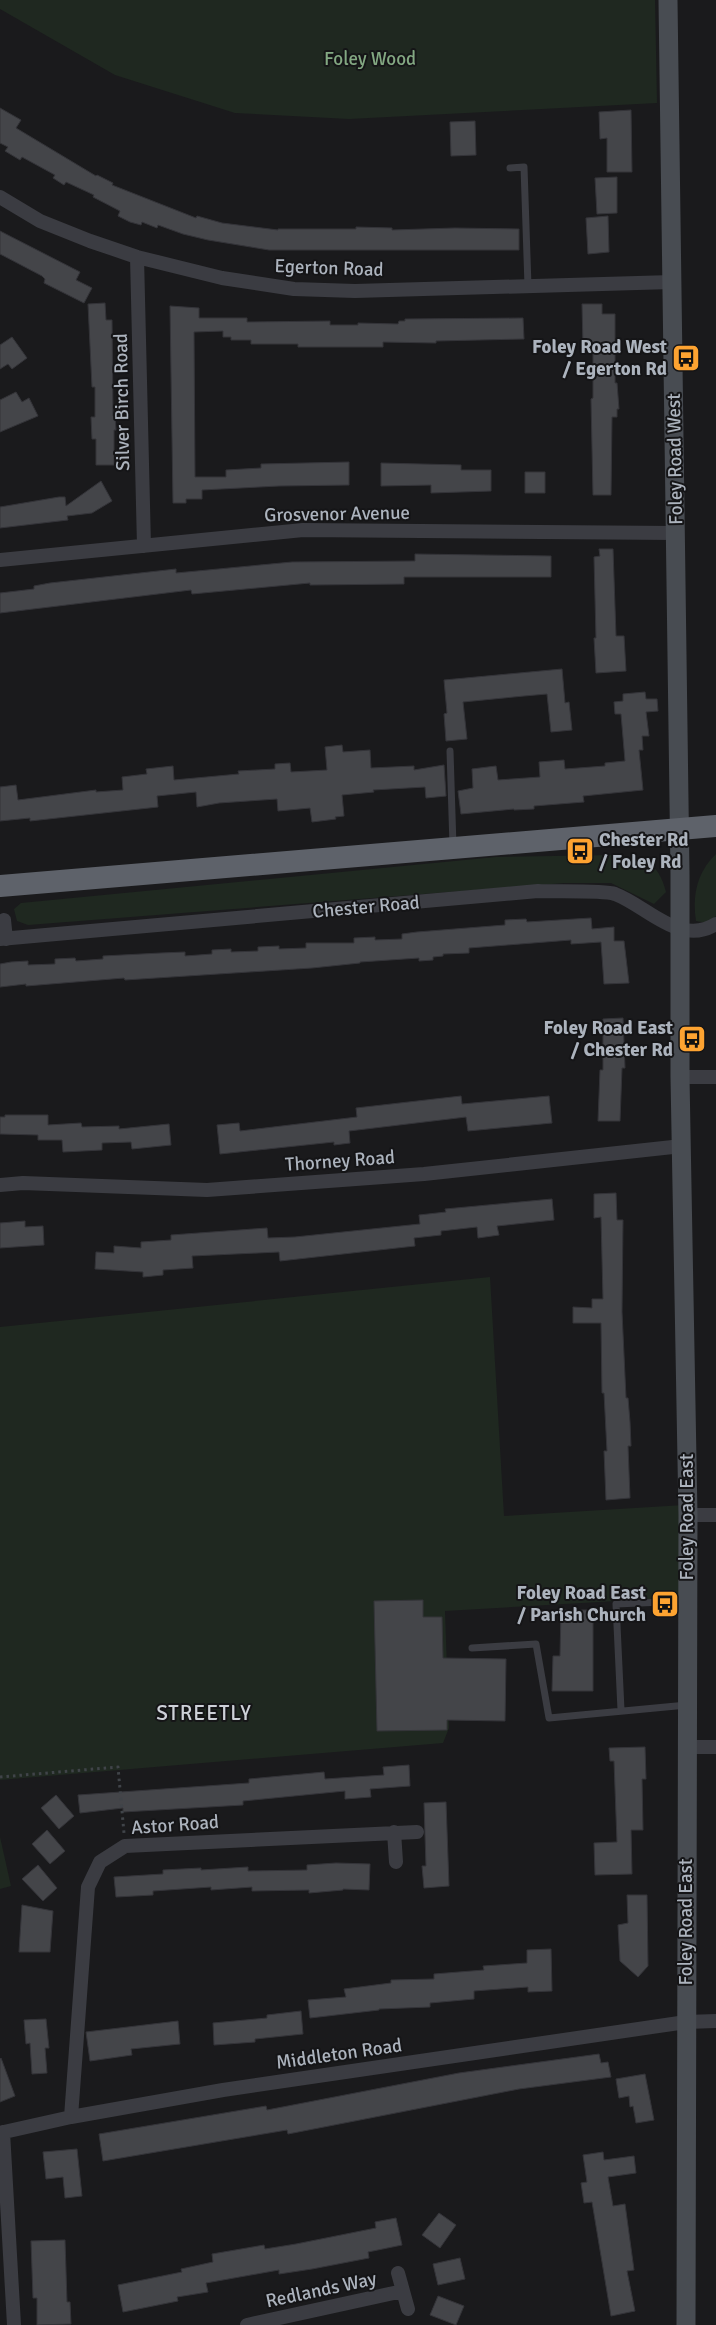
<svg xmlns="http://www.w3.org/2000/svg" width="716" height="2325" viewBox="0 0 716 2325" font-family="Signika,sans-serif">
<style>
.green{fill:#1f2820}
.building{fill:#444549;stroke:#343439}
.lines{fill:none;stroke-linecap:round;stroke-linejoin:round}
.path{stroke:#404449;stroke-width:3;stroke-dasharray:2.5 4;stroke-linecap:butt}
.service{stroke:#3b3c42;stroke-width:7}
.minor{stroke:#3b3c42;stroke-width:14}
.secondary{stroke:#484c52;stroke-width:19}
.trunk{stroke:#5e626a;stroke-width:22}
.labels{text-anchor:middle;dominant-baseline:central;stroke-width:4;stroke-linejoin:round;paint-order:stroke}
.park-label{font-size:19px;fill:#83a882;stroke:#151517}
.street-label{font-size:19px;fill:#acb3bd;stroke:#151517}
.poi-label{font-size:19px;font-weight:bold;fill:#acb3bd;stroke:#151517;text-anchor:end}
.quarter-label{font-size:21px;letter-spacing:1px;fill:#cdd1d8;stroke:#151517}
</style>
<rect width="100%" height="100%" fill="#1a1a1c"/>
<path class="green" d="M0,0H655L657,103L349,119L235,113L115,75L0,9Z
M716,854V916L707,923L696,921C692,896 697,872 716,854Z
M615,855C644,860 658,860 666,892L654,904L611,883H565L28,925L17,921L14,909L21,903L496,857Z
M490,1277L504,1516L684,1505L686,1597L445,1611L449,1728L443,1743L0,1780V1327Z
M0,1837L11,1886L0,1889Z"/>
<path class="building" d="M0,108L21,120L16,128L96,176L97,175L113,183L112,185L196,218L197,216L222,223L278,230V229H356V227L392,228V230L455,228L519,229V250H269L208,240L183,234L158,225L157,228L142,222L141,225L130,222L118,216L120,211L93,197L94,195L66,182L64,185L53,178L55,175L22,157L20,160L5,151L8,147L0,143Z
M631,110L632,172H607V138L600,139L599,112Z
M475,121L476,155L451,156L450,122Z
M617,177V213L597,214L595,178Z
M608,216L609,252L588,254L586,218Z
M0,231L80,272L76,280L92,288L84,303L44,283L45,279L42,276L0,254Z
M105,303L106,320H112L113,416H115L116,430H114V465H96V439H92L91,417H95V387H92L88,304Z
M582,304H602V314H615V383H617L619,409H617V417H612L611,495H593L591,399L593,398V346H583Z
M170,306L199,308V318H247V322L330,321V325H358V323L398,324L399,321H405V319L523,318L524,339L436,341V343L383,342V347H298V344H251V340H231V337H223V331L194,332L195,477H226V470L261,468V464L349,462V485L279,486L202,490V499H186V503H173Z
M12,337L27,358L12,369L8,364L0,369V345Z
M16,392L22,402L29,398L38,416L0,432V400Z
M381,463L461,465V470H491V491L431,493V485L381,486Z
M525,472H545V493H525Z
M101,481L112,501L92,513L67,516L68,520L0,528V507L59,497H65L66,506Z
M599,549H613L616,636H624L626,671L596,673L594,638H596L594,557L600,556Z
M415,554L551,556V577H404V584L310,585V583L192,594L191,590L0,613V593L34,589V586L50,583L176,569V573L292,562L415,561Z
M562,669L565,703L569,702L572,730L551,732L547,694L524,696L463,702L467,739L446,741L444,714L447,713L444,680Z
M645,692L646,699H657L658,711L646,712L649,736H642L643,750H639L643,790L583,796L584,802L534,806V809L514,810V809L461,814L458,791L473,788L472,769L496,766L498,780L540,777L539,762L564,760L565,769L605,766V763L625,761L621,714H615L614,702L623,701V694Z
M342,745L343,752L370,750L371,768L414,766V770L444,765L446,796L426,798L425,787L373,790L374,792L342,795L344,816L335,817L336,819L312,822L310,808L278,811L277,799L219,803L197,807L196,792L157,796L158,807L30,821V818L0,821V787L16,785L18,800L96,790V792L123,790L122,777L147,774L146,769L173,766L174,780L239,774L238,771L275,769V764L290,763L291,772L327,770L325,747Z
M591,918L592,929L614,927V941H624L629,983L604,984L601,942L571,944V940L469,948V953L443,954V956L433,957V960L419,961V958L360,962V963L312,968L125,980L124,978L26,986V984L0,987V964L11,962L28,961V965L55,964V959L75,958L76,961L103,959V956L161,953L185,952V956L212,954V950L231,949V952L258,951V947L279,946V949L306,948V943H354V938L375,937V940L402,939V934L417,932L505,925V920L526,919L527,922Z
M623,1018L625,1068H622L620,1121H598L600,1070H603V1019Z
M461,1096L462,1104L549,1096L552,1123L468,1131L466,1117L349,1131L350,1143L334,1145V1142L220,1154L217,1125L239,1123L240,1131L357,1117L356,1108Z
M5,1115H48V1125L81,1123L82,1127L119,1126V1129L169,1124L171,1145L132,1149L131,1142L102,1143V1150L63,1152L62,1140H38V1135L0,1134V1117H5Z
M616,1193L617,1220H623L622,1312L626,1398H628L630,1422L631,1446H628L630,1498L606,1500L604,1451H607L604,1393H602L601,1323H573V1307L592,1308V1299H603L601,1217L594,1218V1194Z
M552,1199L554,1220L497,1226L499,1235L478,1238L477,1227L441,1231V1235L414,1238L415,1246L280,1261L279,1252L192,1256L193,1268L163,1270V1275L143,1277V1272L95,1269L96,1252L114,1253V1246L141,1248V1242L171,1240V1235L267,1228L268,1238L295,1237L420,1224L419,1215L446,1212L445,1209Z
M25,1221V1227L43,1226L44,1245L0,1248V1223Z
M423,1600V1617H442L443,1658L506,1659L505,1721L447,1720V1730L377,1731L374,1601Z
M561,1610H593V1691H552L553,1656H560Z
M645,1747L646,1779H642L643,1830H631L632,1874L595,1875L594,1843L617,1842L614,1761H610L609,1748Z
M409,1765L410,1786L370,1789L371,1797L345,1799V1791L243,1801V1805L123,1812V1808L80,1813L78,1795L249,1783V1779L324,1772L325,1779L384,1775L383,1767Z
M56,1795L74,1816L59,1829L41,1808Z
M446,1802L449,1886L424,1888L422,1866H426L424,1803Z
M47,1830L65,1851L50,1864L32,1844Z
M336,1863L370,1864L369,1890L343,1889V1890L309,1893V1890L252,1891V1887L211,1890V1887L153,1891V1895L116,1897L114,1877L163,1874V1870L201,1868V1870L248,1867V1871L307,1870V1865Z
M38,1865L57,1888L43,1901L22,1879Z
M627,1895H647L648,1966L638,1977L620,1961L618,1925L628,1923Z
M22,1905L53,1911L50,1952H19Z
M551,1949L552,1991L528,1992V1987L474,1991V1999L430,2003V2007L379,2009V2010L310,2018L308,2000L346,1997L344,1989L391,1983V1980L434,1979V1974L484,1970L483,1966L527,1963V1950Z
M301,2011L303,2034L255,2039V2042L214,2045L213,2023L267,2018V2015Z
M46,2019L49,2048H45L47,2073L32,2074L30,2043L26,2044L24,2020Z
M178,2021L180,2044L131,2049L132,2055L90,2061L86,2032Z
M599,2054L601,2063L608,2062L611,2077L519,2089L288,2134L287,2130L103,2161L99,2134L266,2106L267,2110L459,2073Z
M1,2058L15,2096L0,2102V2059Z
M645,2074L654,2120L636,2123L633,2106L630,2107L629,2096L619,2098L616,2079Z
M77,2149L82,2196L65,2198L63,2177L46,2179L43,2152Z
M603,2152L604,2160L634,2156L636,2173L608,2177L613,2206L625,2204L634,2270L627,2271L635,2311L611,2316L592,2202L584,2203L581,2183L587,2182L583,2155Z
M439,2213L456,2225L440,2248L422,2235Z
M396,2218L402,2245L368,2252L369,2258L312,2269L279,2274V2270L206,2283L208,2292L177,2297L178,2301L123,2312L118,2285L182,2272L181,2269L213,2262L212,2254L264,2245L265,2249L296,2244L376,2228L375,2222Z
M65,2240L67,2302H70L71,2324L37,2325V2298H33L31,2241Z
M460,2258L465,2279L438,2285L433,2264Z
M438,2296L464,2306L456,2325L430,2315Z"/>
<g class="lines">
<path class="path" d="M0,1777L118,1767L124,1833"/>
<path class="service" d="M510,168L524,167L528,286
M450,751L453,846
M472,1648L536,1644L549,1718L687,1705
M621,1710L616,1604L687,1601"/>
<path class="minor" d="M0,197L40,221L90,241L137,257L222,278L294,289L355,291L672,282
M137,257L144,546
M0,560L303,530L676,533
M4,920L6,939
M0,939L538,891C554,892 603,890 615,894C647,906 680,947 716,924
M680,1077H716
M0,1185L23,1183L207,1190L424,1174L682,1146
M688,1515H716
M686,1747H716
M394,1832L396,1862
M71,2117L88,1887L100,1862L125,1846L417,1832
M3,2132L14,2325
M0,2133L71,2117L223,2090L686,2022L716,2021
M398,2273L403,2291
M247,2325L403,2291L408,2309"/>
<path class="secondary" d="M668,0L680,874V1077L688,1515L686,2325"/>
<path class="trunk" d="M0,886L716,826"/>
</g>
<defs>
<g id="bus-square" transform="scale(1.4375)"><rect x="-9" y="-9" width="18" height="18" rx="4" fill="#fda331" stroke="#151517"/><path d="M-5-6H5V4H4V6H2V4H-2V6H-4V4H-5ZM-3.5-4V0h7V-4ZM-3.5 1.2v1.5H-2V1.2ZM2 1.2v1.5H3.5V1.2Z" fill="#111"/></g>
</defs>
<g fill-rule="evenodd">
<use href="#bus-square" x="686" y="358"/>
<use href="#bus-square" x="580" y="851"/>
<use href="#bus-square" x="692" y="1039"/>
<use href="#bus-square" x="665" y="1604"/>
</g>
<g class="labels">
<g class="park-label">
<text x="370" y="59">Foley Wood</text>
</g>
<g class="street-label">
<text transform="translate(329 268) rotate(2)">Egerton Road</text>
<text transform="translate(122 402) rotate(-91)">Silver Birch Road</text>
<text transform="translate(675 459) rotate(-91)">Foley Road West</text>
<text transform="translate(337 514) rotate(-1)">Grosvenor Avenue</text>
<text transform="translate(366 907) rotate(-5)">Chester Road</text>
<text transform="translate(340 1161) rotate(-4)">Thorney Road</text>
<text transform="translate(687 1517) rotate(-90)">Foley Road East</text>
<text transform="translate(175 1825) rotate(-4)">Astor Road</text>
<text transform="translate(686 1922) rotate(-90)">Foley Road East</text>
<text transform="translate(339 2054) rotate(-8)">Middleton Road</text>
<text transform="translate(321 2290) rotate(-12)">Redlands Way</text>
</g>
<g class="poi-label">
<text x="667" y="347">Foley Road West<tspan x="667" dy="22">/ Egerton Rd</tspan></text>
<text x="599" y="840" text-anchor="start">Chester Rd<tspan x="599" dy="22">/ Foley Rd</tspan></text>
<text x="673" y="1028">Foley Road East<tspan x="673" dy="22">/ Chester Rd</tspan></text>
<text x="646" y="1593">Foley Road East<tspan x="646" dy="22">/ Parish Church</tspan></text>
</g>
<g class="quarter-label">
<text x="204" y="1713">STREETLY</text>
</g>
</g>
</svg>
